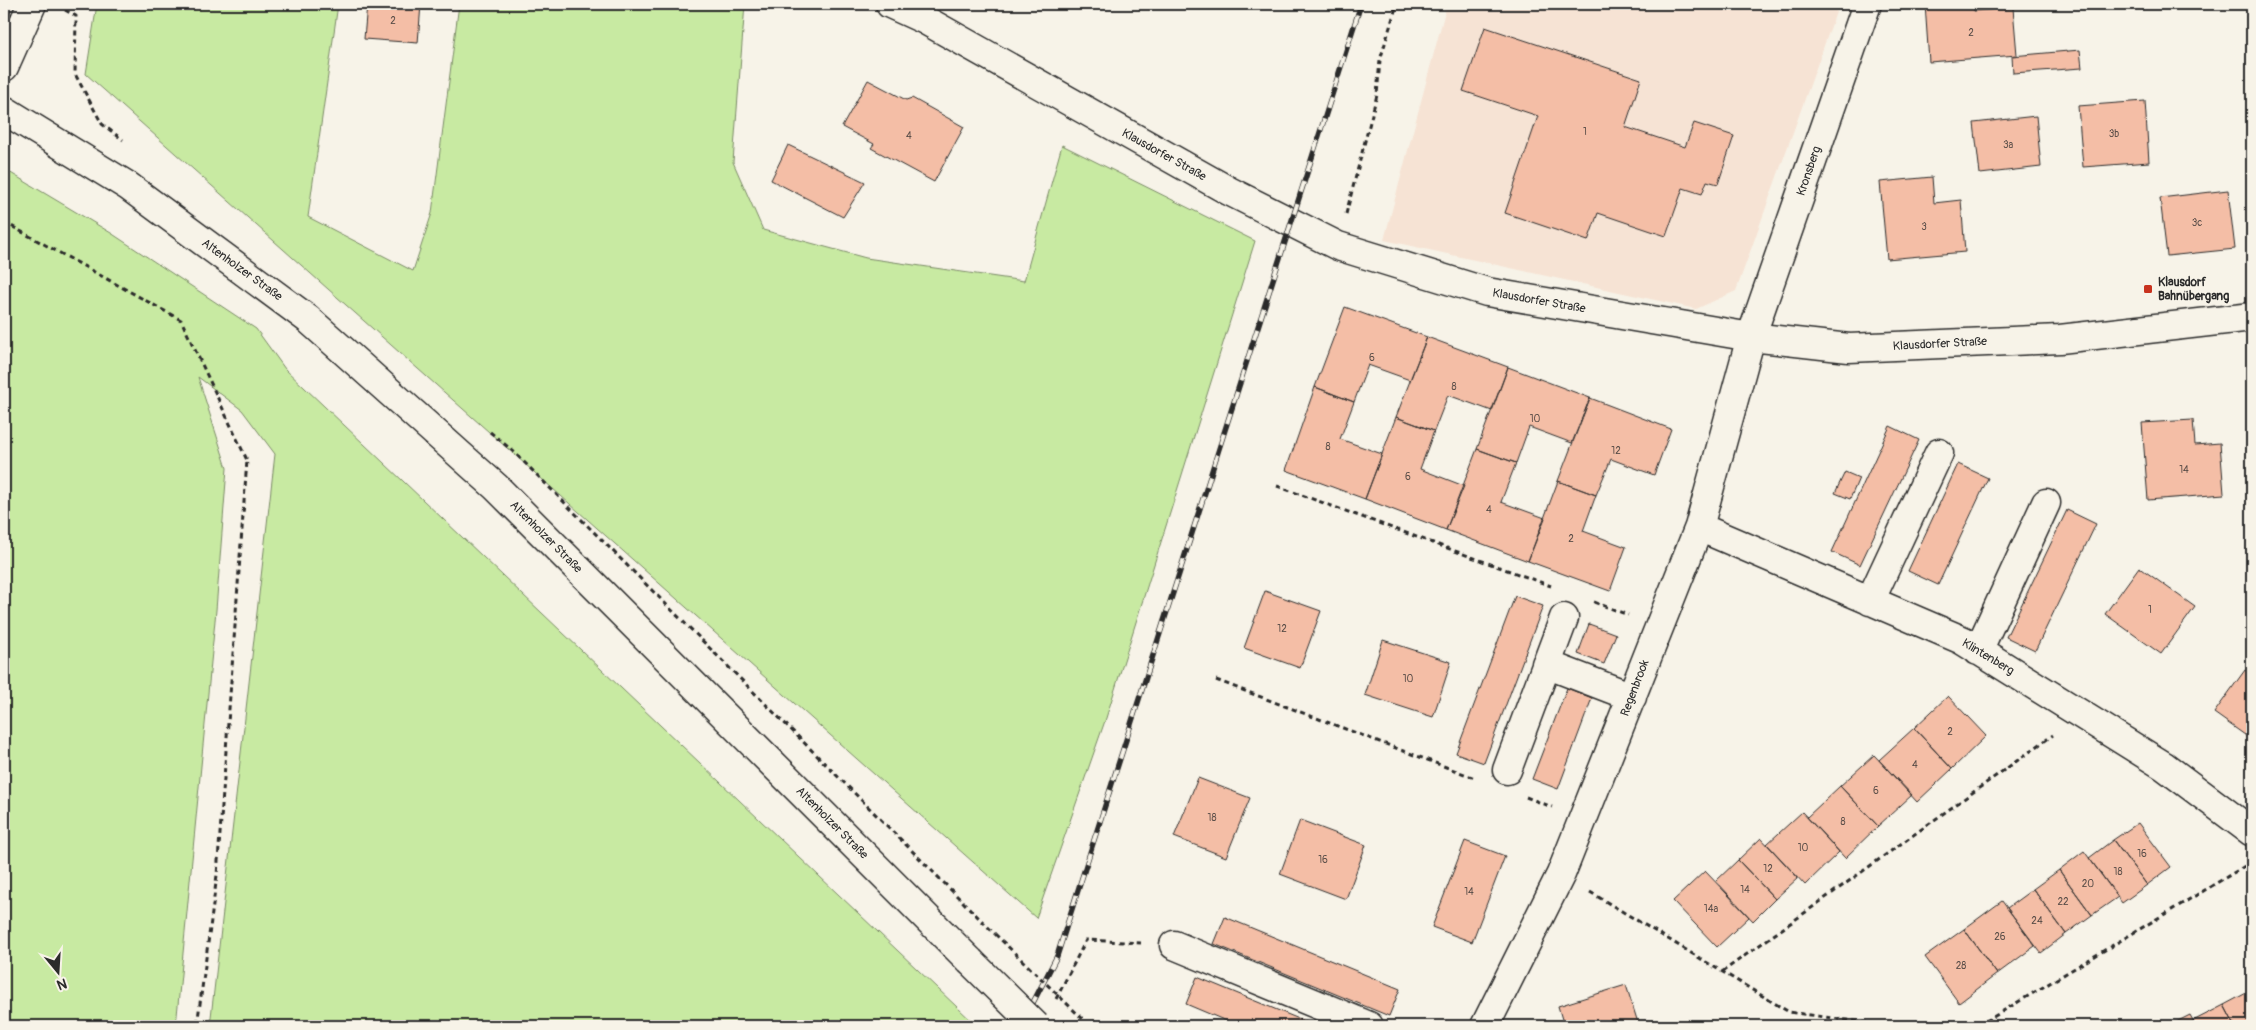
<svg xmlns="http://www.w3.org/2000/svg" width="2256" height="1030" viewBox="0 0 2256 1030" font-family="Pangolin,sans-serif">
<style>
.built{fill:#f6e3d4}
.green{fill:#c8eaa2;stroke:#7a8a66}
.building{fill:#f4bea6;stroke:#2b2b2b}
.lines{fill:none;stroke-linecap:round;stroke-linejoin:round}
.minor-casing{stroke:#2b2b2b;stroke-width:31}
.path{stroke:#2b2b2b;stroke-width:3;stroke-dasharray:5 4;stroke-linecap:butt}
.minor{stroke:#f7f3e8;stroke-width:28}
.rail-casing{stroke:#2b2b2b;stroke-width:5.5}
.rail{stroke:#f7f3e8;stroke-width:4;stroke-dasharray:11;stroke-linecap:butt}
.minor-bridge-casing{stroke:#2b2b2b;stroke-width:31;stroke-linecap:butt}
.path-bridge{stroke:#2b2b2b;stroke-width:3;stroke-dasharray:5 4;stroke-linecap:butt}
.minor-bridge{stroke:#f7f3e8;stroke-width:28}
.poi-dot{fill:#c8321e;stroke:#f7f3e8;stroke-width:2}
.labels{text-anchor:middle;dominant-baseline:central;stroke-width:4.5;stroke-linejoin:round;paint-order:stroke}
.number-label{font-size:10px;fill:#5d504a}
.street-label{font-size:12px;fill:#2b2b2b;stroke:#f7f3e8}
.poi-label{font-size:12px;font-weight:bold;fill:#2b2b2b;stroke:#f7f3e8;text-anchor:start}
</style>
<rect width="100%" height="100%" fill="#f7f3e8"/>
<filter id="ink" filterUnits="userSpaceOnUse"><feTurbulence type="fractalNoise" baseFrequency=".02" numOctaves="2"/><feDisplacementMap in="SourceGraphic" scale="10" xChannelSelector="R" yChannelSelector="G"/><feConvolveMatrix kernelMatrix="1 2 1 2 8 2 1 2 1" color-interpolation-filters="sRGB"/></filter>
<g filter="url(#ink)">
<path class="built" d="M1447,4H1839L1736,291L1696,309L1384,240Z"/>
<path class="green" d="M97,4H338L308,217L413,271L432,213L459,4H745L733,162L763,230L866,258L1024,281L1062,145L1255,241L1106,718L1036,918L86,74Z
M4,169L111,233L256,329L285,369L977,1026H210L275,454L242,410L198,377L227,468L216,610L176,1026H4Z"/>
<path class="building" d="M367,4H421L418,43L364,39Z
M1925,4H1973L1974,11L2013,8L2017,55L1929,62Z
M1485,27L1641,79L1625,127L1685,147L1694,123L1734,136L1718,184L1707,181L1702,194L1683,188L1666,236L1598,213L1588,241L1505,213L1538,116L1463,91Z
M2080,50L2082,68L2013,73L2012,56Z
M868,80L906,100L912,98L964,127L934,182L871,148L874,144L842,127Z
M2145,101L2149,162L2083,167L2078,106Z
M2036,116L2041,167L1980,174L1974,123Z
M788,145L865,182L843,217L771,180Z
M1932,177L1934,203L1961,200L1965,252L1887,259L1880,182Z
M2228,190L2235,249L2167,256L2160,198Z
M1345,307L1427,337L1410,380L1368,365L1354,402L1315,387Z
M1427,337L1508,367L1492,411L1448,395L1434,431L1396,417Z
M1508,367L1590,398L1572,443L1529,427L1516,463L1477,449Z
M1315,387L1354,402L1340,439L1382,454L1365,499L1286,470Z
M1590,398L1671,429L1654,475L1611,459L1596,495L1558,481Z
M1396,417L1434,431L1420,469L1464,486L1446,530L1365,499Z
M2193,420L2195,445L2220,443L2224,494L2148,500L2142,423Z
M1890,426L1919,440L1860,565L1832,552Z
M1477,449L1516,463L1501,502L1545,518L1528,561L1446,530Z
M1958,464L1988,478L1938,585L1908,571Z
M1845,472L1859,478L1850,499L1835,493Z
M1558,481L1596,495L1583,531L1626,547L1610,591L1528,561Z
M2067,510L2096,524L2035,651L2006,637Z
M2139,567L2195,607L2161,654L2105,614Z
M1265,591L1321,611L1300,668L1244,648Z
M1515,596L1543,606L1484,763L1456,753Z
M1589,624L1616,634L1604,664L1578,654Z
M1383,640L1451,662L1433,717L1365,695Z
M2245,670L2252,675V740L2214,713Z
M1567,688L1592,698L1558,789L1532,779Z
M1948,696L1986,736L1952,769L1914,728Z
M1914,728L1952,769L1917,802L1879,760Z
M1874,755L1912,795L1878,826L1840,786Z
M1198,778L1250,798L1226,857L1174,837Z
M1840,786L1878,826L1845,858L1807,817Z
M1802,812L1839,852L1805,885L1767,844Z
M1300,820L1366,845L1346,899L1280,874Z
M2138,823L2171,867L2147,885L2113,840Z
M1761,838L1798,878L1775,899L1738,860Z
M2113,840L2147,885L2122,903L2089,858Z
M1465,841L1505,856L1472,942L1432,927Z
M2084,851L2118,897L2092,915L2059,870Z
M1738,860L1775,899L1753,921L1716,881Z
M2059,870L2092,915L2066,934L2033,889Z
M1705,871L1749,917L1717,947L1673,901Z
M2033,889L2066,934L2041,953L2007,908Z
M2002,901L2035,946L1997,974L1964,929Z
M1225,917L1400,989L1389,1016L1214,944Z
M1964,929L1997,974L1959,1003L1925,957Z
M1197,977L1316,1026H1238L1186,1004Z
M1626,985L1639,1026H1564L1558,1006Z
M2252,990V1026H2235L2224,1005Z
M2224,1005L2235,1026H2196L2193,1021Z
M2190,1015L2196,1026H2168Z"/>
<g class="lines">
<g class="minor-casing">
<path id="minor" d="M890,4L925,20L1229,191L1338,246L1487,292L1751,337L1849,348L2060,339L2252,317
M4,67L32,4
M4,110L128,186L308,319L496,487L970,961
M1699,527L1962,640L2164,766L2252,832
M1870,601L1939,453
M1978,651L2046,503
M1546,664L1632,697
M1507,770L1564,618
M1174,945L1369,1026
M1485,1026L1561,874L1699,527L1751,337L1867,4"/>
</g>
<path class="path" d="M65,10L76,16L75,74L102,124L123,140
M1346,214L1377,95L1380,60L1397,4
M4,222L181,320L247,460L217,875L197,1026
M490,432L514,452L995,934
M1277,486L1551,586
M1594,602L1628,615
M1216,680L1475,778
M1526,797L1552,807
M1590,892L1789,1012L1890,1026
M1722,972L2053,735
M1056,999L1086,940L1141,943
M1978,1026L2245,866"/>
<use href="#minor" class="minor"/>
<g class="rail-casing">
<path id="rail" d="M1021,1026L1057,956L1361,4"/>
</g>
<use href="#rail" class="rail"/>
<g class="minor-bridge-casing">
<path id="minor-bridge" d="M970,961L1036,1026"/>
</g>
<path class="path-bridge" d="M995,934L1090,1026"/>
<use href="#minor-bridge" class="minor-bridge"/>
</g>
</g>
<rect class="poi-dot" x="2143" y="284" width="10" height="10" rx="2.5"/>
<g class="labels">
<g class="number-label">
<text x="393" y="21">2</text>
<text x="1971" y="33">2</text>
<text x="1585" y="132">1</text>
<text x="2114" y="134">3b</text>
<text x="909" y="136">4</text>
<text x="2008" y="145">3a</text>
<text x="2197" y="223">3c</text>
<text x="1924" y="227">3</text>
<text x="1372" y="358">6</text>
<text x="1454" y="387">8</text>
<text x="1535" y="419">10</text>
<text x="1328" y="447">8</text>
<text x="1616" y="451">12</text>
<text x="2184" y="470">14</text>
<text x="1408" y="477">6</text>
<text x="1489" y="510">4</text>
<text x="1571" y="539">2</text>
<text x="2150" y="610">1</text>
<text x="1282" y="629">12</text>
<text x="1408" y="679">10</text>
<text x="1950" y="732">2</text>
<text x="1915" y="765">4</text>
<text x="1876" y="791">6</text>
<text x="1212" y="818">18</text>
<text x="1843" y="822">8</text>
<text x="1803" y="848">10</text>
<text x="2142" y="854">16</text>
<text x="1323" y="860">16</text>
<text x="1768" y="869">12</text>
<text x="2118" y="872">18</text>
<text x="2088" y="884">20</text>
<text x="1745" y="890">14</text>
<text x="1469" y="892">14</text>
<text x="2063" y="902">22</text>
<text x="1711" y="909">14a</text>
<text x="2037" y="921">24</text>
<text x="2000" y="937">26</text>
<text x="1961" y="966">28</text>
</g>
<g class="street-label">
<text transform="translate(1164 155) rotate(29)">Klausdorfer Straße</text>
<text transform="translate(1809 171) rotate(-71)">Kronsberg</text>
<text transform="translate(242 270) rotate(36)">Altenholzer Straße</text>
<text transform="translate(1539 301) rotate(10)">Klausdorfer Straße</text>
<text transform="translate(1940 344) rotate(-3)">Klausdorfer Straße</text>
<text transform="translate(546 537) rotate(45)">Altenholzer Straße</text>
<text transform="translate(1988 657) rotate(31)">Klintenberg</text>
<text transform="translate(1635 688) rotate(-69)">Regenbrook</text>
<text transform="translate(832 823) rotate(45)">Altenholzer Straße</text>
</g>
<g class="poi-label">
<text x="2158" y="282">Klausdorf<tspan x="2158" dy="14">Bahnübergang</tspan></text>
</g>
</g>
<rect width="2256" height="1030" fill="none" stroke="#f7f3e8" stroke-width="20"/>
<rect x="10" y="10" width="2236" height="1010" fill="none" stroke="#2b2b2b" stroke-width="2" filter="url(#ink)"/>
<g transform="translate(58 972) rotate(162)" stroke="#f7f3e8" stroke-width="4" paint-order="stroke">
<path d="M0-4L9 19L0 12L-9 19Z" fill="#2b2b2b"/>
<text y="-8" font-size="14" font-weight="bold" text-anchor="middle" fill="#2b2b2b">N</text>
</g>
</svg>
